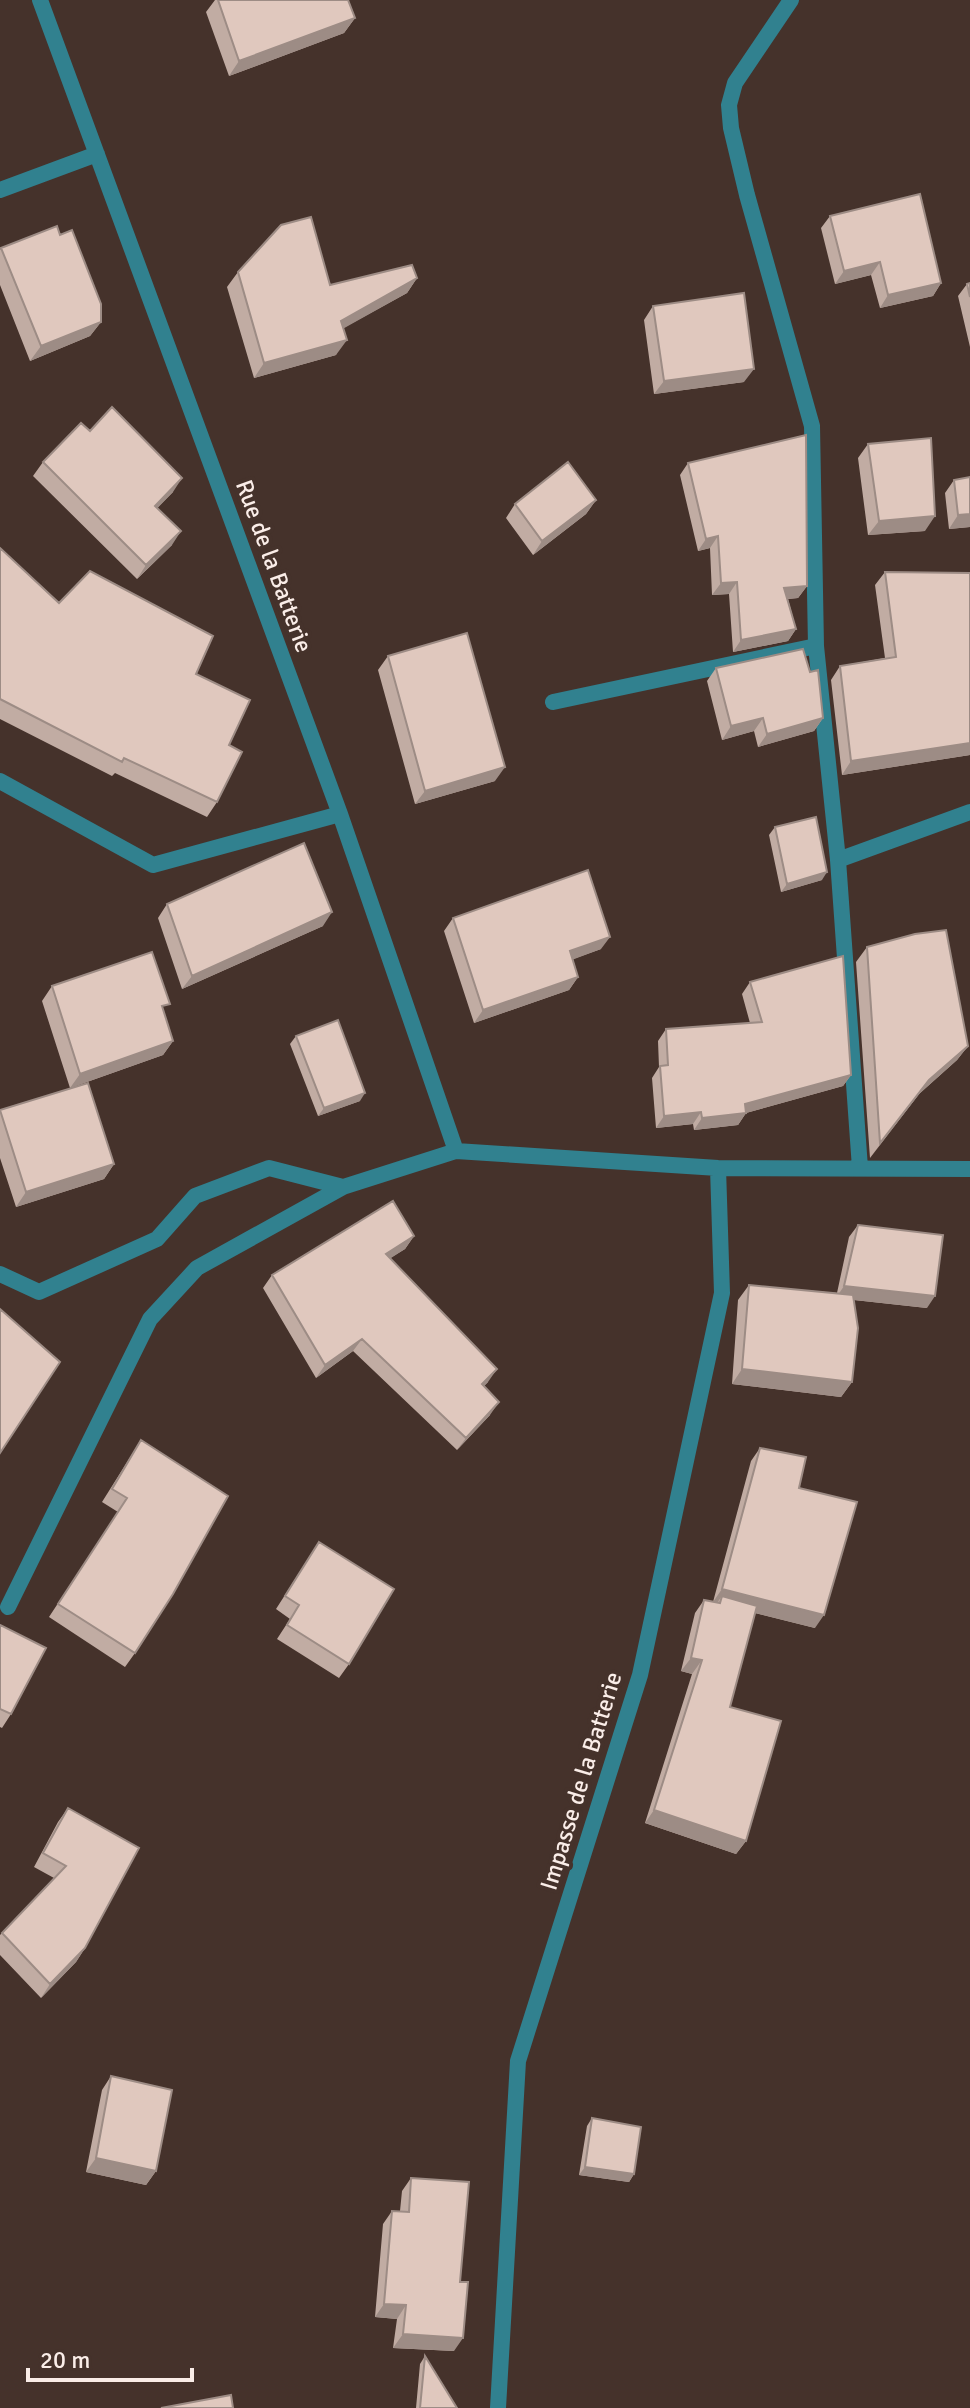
<svg xmlns="http://www.w3.org/2000/svg" width="970" height="2408" viewBox="0 0 970 2408" font-family="Signika,sans-serif">
<style>
.lines{fill:none;stroke-linecap:round;stroke-linejoin:round}
.minor{stroke:#31818f;stroke-width:16}
.wall{fill:#c1aca3}
.shaded-wall{fill:#9d8c85}
.building{fill:#e0c8be;stroke:#9d8c85;stroke-width:2}
.labels{text-anchor:middle;dominant-baseline:central;stroke-width:8;stroke-linejoin:round;paint-order:stroke}
.street-label{font-size:24px;fill:#faede8;stroke:#45322b}
</style>
<rect width="100%" height="100%" fill="#45322b"/>
<g class="lines">
<path class="minor" d="M40,0L340,814L456,1151
M791,0L735,83L729,105L731,128L747,195L812,426L816,646L838,860L860,1168
M0,190L97,154
M553,702L816,646
M0,781L153,865L340,814
M838,860L970,812
M0,1274L39,1292L157,1239L195,1196L269,1168L343,1187
M8,1607L150,1319L197,1268L343,1187L456,1151L718,1168L970,1169
M498,2408L518,2061L640,1675L722,1293L718,1168"/>
</g>
<path class="wall" d="M215,0H348L355,18L344,33L229,76L206,12Z
M830,216L941,283L933,296L880,308L871,275L835,284L821,228Z
M60,235L101,322L90,336L30,361L0,285V250L1,248Z
M238,272L330,285L417,278L407,293L343,328L336,355L254,378L227,287Z
M970,283V347L958,296L967,284Z
M653,306L744,382L654,394L644,320Z
M868,444L925,531L868,535L858,458Z
M43,462L173,492L157,508L172,545L137,579L33,476Z
M688,463L807,586L798,598L788,599L796,629L788,641L733,652L729,594L712,595L710,548L698,551L680,475Z
M954,480L970,527L949,529L945,493Z
M596,500L586,514L533,555L506,518L515,504Z
M0,548L59,603L196,674L229,745L217,802L207,817L115,773L112,776L0,719Z
M885,572L970,573V755L842,775L831,680L840,666L885,658L875,585Z
M388,656L495,781L415,804L378,670Z
M716,668L823,718L814,731L758,747L754,731L722,740L707,681Z
M775,827L822,880L781,892L769,835Z
M167,904L323,926L182,989L158,918Z
M453,918L601,949L573,959L578,977L569,990L474,1023L444,931Z
M867,947L968,1046L957,1060L919,1094L870,1158L856,962Z
M750,982L851,1075L843,1086L746,1113L738,1125L694,1130L693,1124L656,1128L652,1078L659,1067L658,1041L666,1029L750,1023L742,994Z
M52,986L164,1012L173,1041L163,1055L70,1088L42,1001Z
M296,1036L360,1101L318,1116L290,1044Z
M0,1110L114,1164L104,1179L16,1207L0,1158Z
M858,1225L927,1308L854,1300L852,1382L841,1397L732,1384L738,1300L749,1285L837,1293L849,1237Z
M414,1236L405,1249L390,1258L488,1382L484,1386L490,1415L457,1450L353,1351L316,1378L263,1288L272,1275Z
M141,1440L135,1653L125,1667L49,1617L118,1512L102,1502Z
M760,1448L799,1488L815,1628L755,1613L730,1707L746,1841L736,1854L645,1823L692,1674L681,1671L695,1613L704,1600L713,1602L751,1461Z
M319,1542L349,1664L339,1678L277,1639L290,1619L276,1609Z
M0,1625L11,1714L2,1728L0,1727Z
M68,1808L85,1948L76,1962L41,1998L0,1955V1935L54,1878L34,1867L58,1822Z
M111,2076L156,2171L146,2185L86,2172L102,2090Z
M592,2118L634,2174L629,2182L579,2175L587,2126Z
M411,2178L460,2282L454,2351L393,2348L397,2319L375,2317L383,2224L392,2211H400L402,2191Z
M425,2356L457,2408H416L420,2364Z"/>
<path class="shaded-wall" d="M355,18L344,33L229,76L239,61Z
M880,262L871,275L835,284L844,271Z
M417,278L407,293L330,336L341,321Z
M941,283L933,296L880,308L888,295Z
M101,322L90,336L30,361L41,346Z
M347,340L336,355L254,378L264,363Z
M754,369L744,382L654,394L664,381Z
M182,478L173,492L146,520L155,506Z
M596,500L586,514L533,555L542,541Z
M970,514V527L949,529L958,515Z
M935,516L925,531L868,535L879,521Z
M181,531L172,545L137,579L146,565Z
M718,536L710,548L698,551L706,539Z
M737,582L729,594L712,595L721,583Z
M807,586L798,598L776,600L784,588Z
M796,629L788,641L733,652L741,640Z
M763,718L754,731L722,740L731,726Z
M823,718L814,731L758,747L767,734Z
M970,743V755L842,775L851,761Z
M505,767L495,781L415,804L425,791Z
M827,872L822,880L781,892L787,884Z
M332,912L323,926L182,989L192,976Z
M610,937L601,949L561,964L570,951Z
M578,977L569,990L474,1023L483,1010Z
M173,1041L163,1055L70,1088L80,1074Z
M968,1046L957,1060L919,1094L870,1158L929,1080Z
M851,1075L843,1086L746,1113L738,1125L694,1130L702,1118L745,1104Z
M365,1093L360,1101L318,1116L324,1108Z
M701,1112L693,1124L656,1128L664,1116Z
M114,1164L104,1179L16,1207L26,1192Z
M414,1236L405,1249L377,1267L386,1254Z
M844,1286L935,1296L927,1308L836,1298Z
M362,1339L353,1351L316,1378L325,1365Z
M497,1369L488,1382L473,1397L482,1384Z
M742,1369L852,1382L841,1397L732,1384Z
M499,1402L490,1415L457,1450L466,1438Z
M722,1589L824,1615L815,1628L719,1604L722,1596L717,1603L713,1602Z
M691,1658L702,1660L692,1674L681,1671Z
M654,1810L746,1841L736,1854L645,1823Z
M85,1948L76,1962L41,1998L50,1984Z
M96,2158L156,2171L146,2185L86,2172Z
M585,2167L634,2174L629,2182L579,2175Z
M384,2304L406,2305L397,2319L375,2317Z
M403,2334L463,2338L454,2351L393,2348Z"/>
<path class="building" d="M218,0H348L355,18L239,61Z
M920,194L941,283L888,295L880,262L844,271L830,216Z
M311,217L330,285L412,265L417,278L341,321L347,340L264,363L238,272L281,225Z
M57,226L60,235L72,230L101,304V322L41,346L1,248Z
M970,283V297L967,284Z
M744,293L754,369L664,381L653,306Z
M112,407L182,478L155,506L181,531L146,565L43,462L81,423L90,431Z
M806,435L807,586L784,588L796,629L741,640L737,582L721,583L718,536L706,539L688,463Z
M931,438L935,516L879,521L868,444Z
M568,462L596,500L542,541L515,504Z
M970,477V514L958,515L954,480Z
M0,548L59,603L90,571L213,636L196,674L250,700L229,745L242,752L217,802L124,758L122,762L0,699Z
M885,572L970,573V743L851,761L840,666L896,657Z
M467,633L505,767L425,791L388,656Z
M803,649L810,672L818,670L823,718L767,734L763,718L731,726L716,668Z
M816,817L827,872L787,884L775,827Z
M304,843L332,912L192,976L167,904Z
M588,870L610,937L570,951L578,977L483,1010L453,918Z
M946,930L968,1046L929,1080L880,1143L867,947L915,934Z
M152,952L170,1004L162,1006L173,1041L80,1074L52,986Z
M843,956L851,1075L745,1104L746,1113L702,1118L701,1112L664,1116L660,1066L668,1065L666,1029L762,1022L750,982Z
M338,1020L365,1093L324,1108L296,1036Z
M88,1083L114,1164L26,1192L0,1110Z
M393,1201L414,1236L386,1254L497,1369L482,1384L499,1402L466,1438L362,1339L325,1365L272,1275Z
M858,1225L943,1235L935,1296L844,1286Z
M749,1285L853,1295L858,1328L852,1382L742,1369Z
M0,1309L60,1362L0,1453Z
M141,1440L228,1496L173,1594L135,1653L58,1604L127,1498L112,1489Z
M760,1448L806,1457L799,1488L857,1502L824,1615L722,1589Z
M319,1542L394,1589L349,1664L287,1625L299,1605L285,1596Z
M722,1596L757,1606L730,1707L781,1721L746,1841L654,1810L702,1660L691,1658L704,1600L720,1603Z
M0,1625L46,1648L11,1714L0,1709Z
M68,1808L139,1848L85,1948L50,1984L2,1933L66,1866L43,1853Z
M111,2076L172,2090L156,2171L96,2158Z
M592,2118L641,2127L634,2174L585,2167Z
M411,2178L469,2182L460,2282H468L463,2338L403,2334L406,2305L384,2304L392,2211L409,2212Z
M425,2356L457,2408H420Z
M231,2395L233,2408H161Z"/>
<g class="labels">
<g class="street-label">
<text transform="translate(274 566) rotate(70)">Rue de la Batterie</text>
<text transform="translate(581 1781) rotate(-73)">Impasse de la Batterie</text>
</g>
</g>
<path d="M28 2368v12h164v-12" fill="none" stroke="#faede8" stroke-width="4"/>
<text x="40" y="2368" font-size="24" fill="#faede8" stroke="#45322b" stroke-width="6" paint-order="stroke">20 m</text>
</svg>
